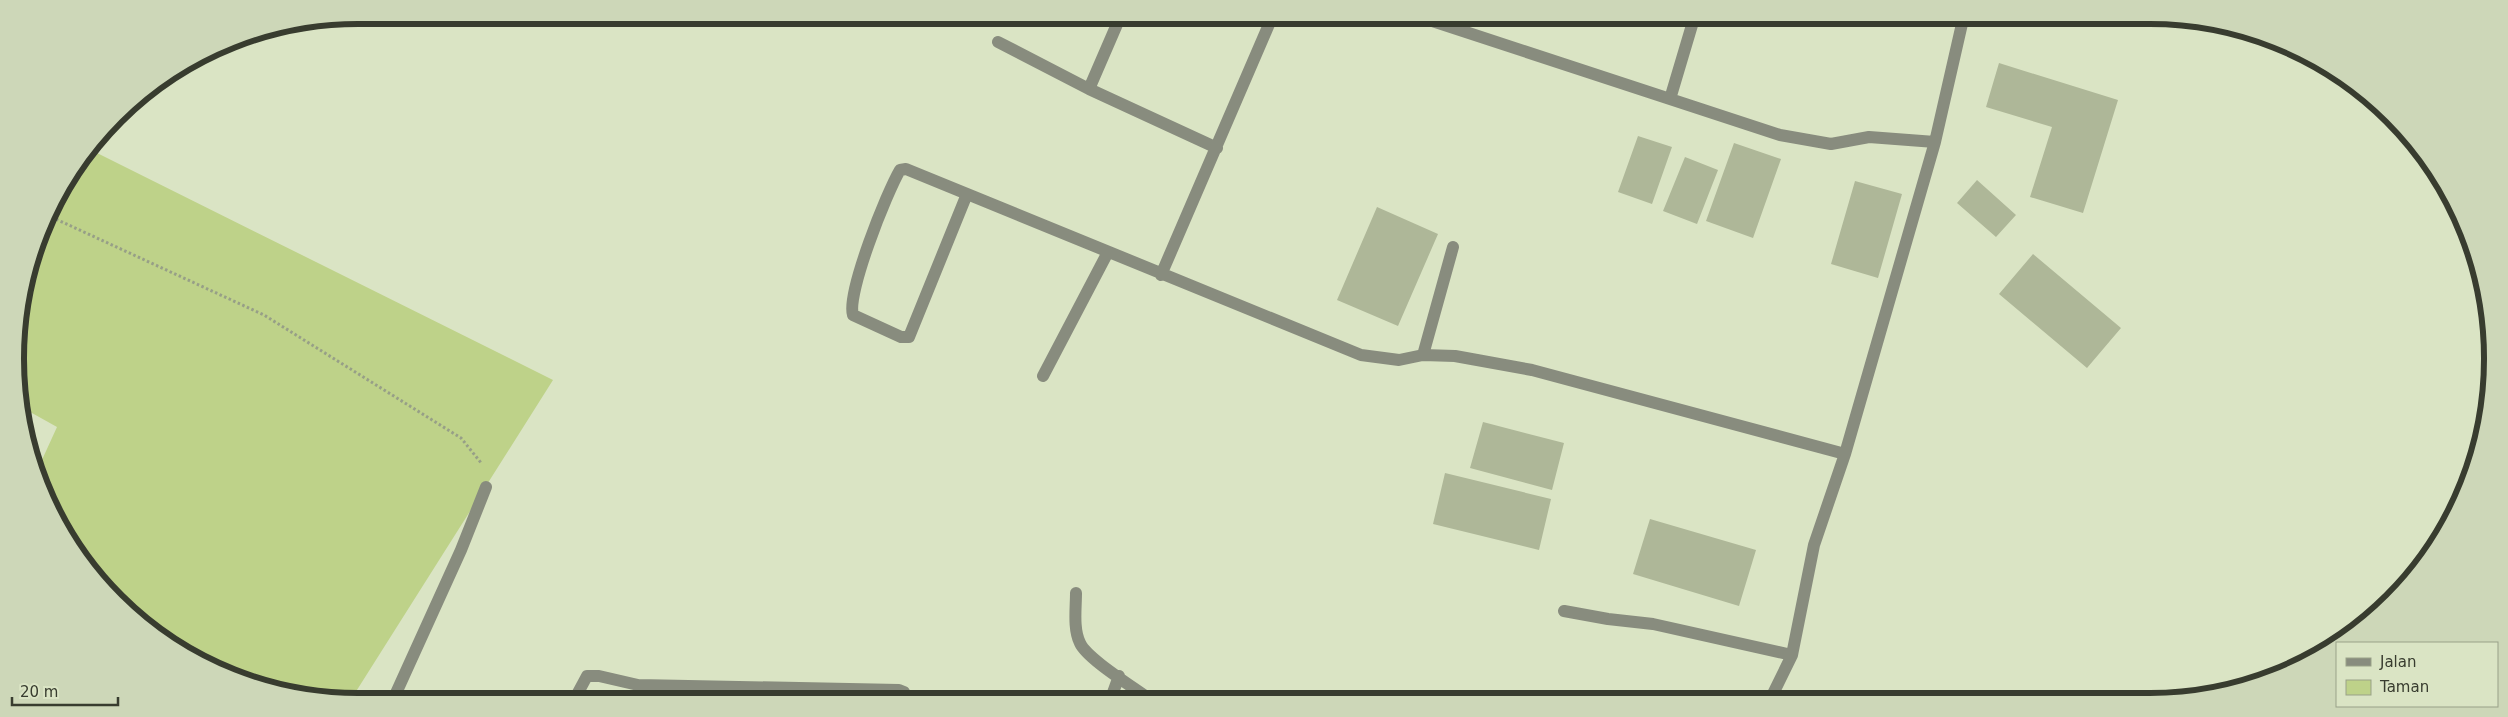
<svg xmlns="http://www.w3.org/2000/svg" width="2508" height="717" viewBox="0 0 2508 717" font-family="'DejaVu Sans',sans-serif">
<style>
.green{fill:#bed289}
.building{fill:#aeb798}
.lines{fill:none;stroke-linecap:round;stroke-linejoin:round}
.path{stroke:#979f87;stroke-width:3;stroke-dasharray:2.5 2.5;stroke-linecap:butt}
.minor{stroke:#888c7e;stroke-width:12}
.rim{fill:none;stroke:#383c2f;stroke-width:6}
</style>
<rect width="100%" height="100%" fill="#dae4c4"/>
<path class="green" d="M87,148L553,380L350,701L292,695L269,689L162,639L86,567L51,511L36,473L57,427L23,408L16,336L27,270L50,207Z"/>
<path class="building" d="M1999,63L2118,100L2083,213L2030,197L2052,127L1986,107Z
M1638,136L1672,147L1652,204L1618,192Z
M1734,143L1781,159L1753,238L1706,221Z
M1685,157L1718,170L1697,224L1663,211Z
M1977,180L2016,215L1996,237L1957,203Z
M1855,181L1902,194L1878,278L1831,264Z
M1377,207L1438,234L1398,326L1337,300Z
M2033,254L2121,328L2087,368L1999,294Z
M1483,422L1564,443L1552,490L1470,468Z
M1445,473L1551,499L1539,550L1433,524Z
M1650,519L1756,550L1739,606L1633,574Z"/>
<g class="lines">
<path class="path" d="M47,215L264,315L461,438L482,464"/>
<path class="minor" d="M1414,15L1780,135L1831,144L1869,137L1935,142
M998,42L1089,89L1217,148
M1089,89L1121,15
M1670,99L1695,15
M967,194L909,337H901L853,315C846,294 887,192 900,170L906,169L1361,355L1399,360L1423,355L1455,356L1532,370L1845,454
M1161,275L1273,15
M1423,355L1453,247
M1043,376L1108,252
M1076,593C1076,608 1073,629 1080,643C1087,659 1135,688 1152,701
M1564,611L1608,619L1653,624L1792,655
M645,689L675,701
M1770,700L1792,655L1814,545L1845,454L1935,142L1964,15
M1110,701L1119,676
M392,702L461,550L486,487
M573,702L587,676H599L638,685L899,690L904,692L905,701"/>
</g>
<path d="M0 0H2508V717H0ZM358 24H2150A334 334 0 0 1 2484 358V359A334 334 0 0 1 2150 693H358A334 334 0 0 1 24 359V358A334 334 0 0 1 358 24Z" fill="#cdd7b8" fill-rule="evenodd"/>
<path class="rim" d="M358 24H2150A334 334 0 0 1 2484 358V359A334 334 0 0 1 2150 693H358A334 334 0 0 1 24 359V358A334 334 0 0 1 358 24Z"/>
<rect x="2336" y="642" width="162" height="65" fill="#dae4c4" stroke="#99a188"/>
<rect x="2346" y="658" width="25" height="8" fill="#888c7e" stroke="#99a188"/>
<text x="2380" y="667" font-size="15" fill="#383c2f">Jalan</text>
<rect x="2346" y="680" width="25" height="15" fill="#bed289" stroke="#99a188"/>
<text x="2380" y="692" font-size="15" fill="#383c2f">Taman</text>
<path d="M12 697v8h106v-8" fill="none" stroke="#383c2f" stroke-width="2.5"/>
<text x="20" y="697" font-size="15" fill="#383c2f" stroke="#dae4c4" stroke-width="4" paint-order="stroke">20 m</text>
</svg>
